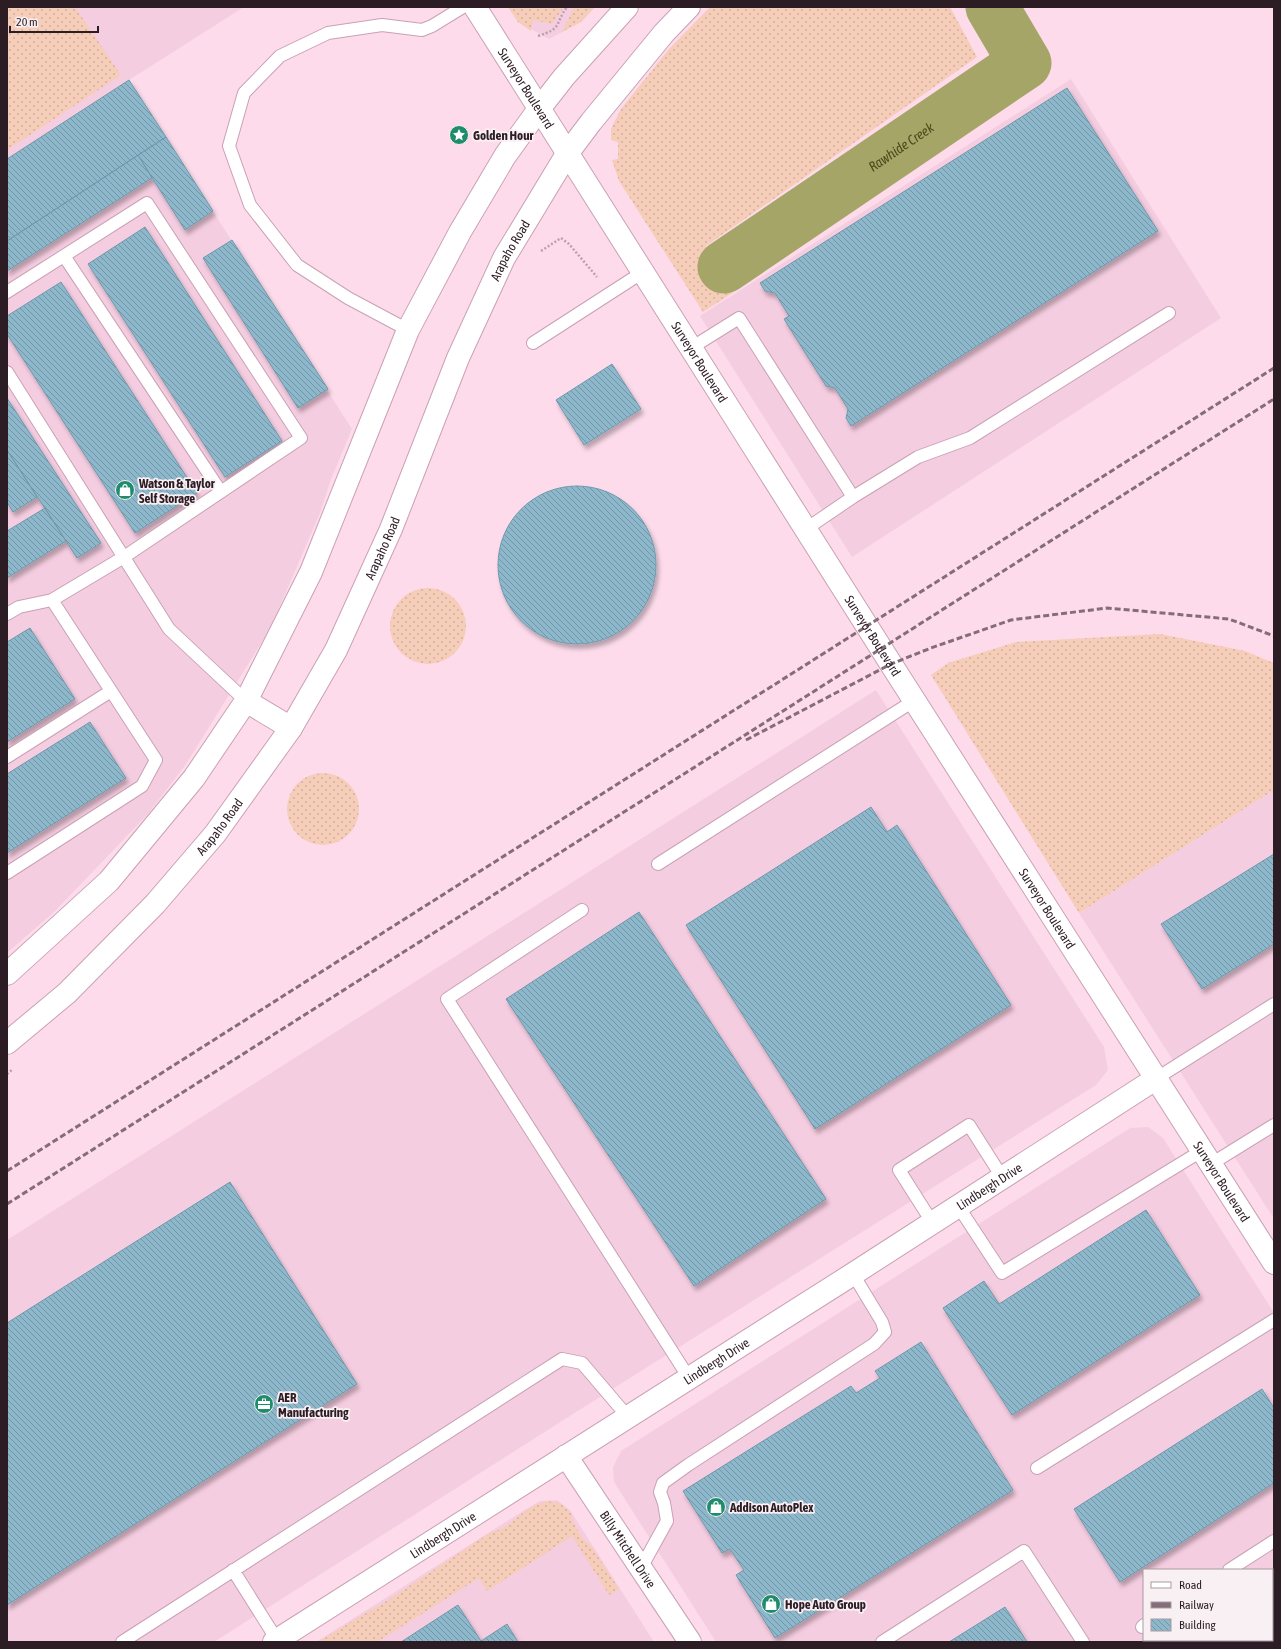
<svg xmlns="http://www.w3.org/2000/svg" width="1281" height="1649" viewBox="0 0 1281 1649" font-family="'Asap Condensed',sans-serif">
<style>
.built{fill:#f5cde0;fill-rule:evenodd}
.grass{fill:url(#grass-dots)}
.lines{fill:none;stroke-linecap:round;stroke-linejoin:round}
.river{stroke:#a5a567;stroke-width:53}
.building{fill:url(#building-back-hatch);stroke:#6f99ac;filter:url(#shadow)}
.service-casing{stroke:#c9a1b4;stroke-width:14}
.minor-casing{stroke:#c9a1b4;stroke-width:24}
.secondary-casing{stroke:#c9a1b4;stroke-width:24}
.path{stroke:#bc9fad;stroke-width:2.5;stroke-dasharray:2 2;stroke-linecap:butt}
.service{stroke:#fff;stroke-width:12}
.minor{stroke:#fff;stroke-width:22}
.secondary{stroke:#fff;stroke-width:22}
.rail{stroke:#846c78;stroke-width:3;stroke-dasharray:6 3;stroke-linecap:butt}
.labels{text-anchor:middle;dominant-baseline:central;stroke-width:3.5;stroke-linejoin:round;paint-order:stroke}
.street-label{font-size:13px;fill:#2c1c24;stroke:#f9f0f4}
.poi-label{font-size:13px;font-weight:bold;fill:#2c1c24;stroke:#f9f0f4;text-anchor:start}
.water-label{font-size:14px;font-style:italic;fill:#4c4b1b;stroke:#f9f0f4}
</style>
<defs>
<pattern id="grass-dots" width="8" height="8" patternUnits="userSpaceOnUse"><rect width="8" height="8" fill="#f5cdb8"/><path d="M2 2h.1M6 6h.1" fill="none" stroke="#d2af9e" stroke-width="1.8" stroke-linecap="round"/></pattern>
<pattern id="building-back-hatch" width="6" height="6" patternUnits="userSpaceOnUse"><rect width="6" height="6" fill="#8db8cc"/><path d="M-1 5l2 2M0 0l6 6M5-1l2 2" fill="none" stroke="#7395a5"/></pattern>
<filter id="shadow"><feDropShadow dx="2.5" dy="4.5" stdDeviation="2" flood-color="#0004"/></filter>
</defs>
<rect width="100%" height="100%" fill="#fddbeb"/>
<path class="built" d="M7,7H244L129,80L352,429L331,479L320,513L270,629L186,764L148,814L55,911L7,953Z
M508,7H595L581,22L549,39L518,22Z
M1071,79L1221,318L852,557L700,316Z
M876,690L1104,1047L1108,1070L1096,1085L614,1388L214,1642H7V1240Z
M1274,790V1219L1079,913Z
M1148,1127L1163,1138L1274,1313V1642H716L614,1482L613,1467L621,1451L1130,1128ZM1144,1570H1272V1640H1144Z
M557,1500L570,1510L654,1642H316L523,1511L540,1501Z"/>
<path class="grass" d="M7,7H75L121,75L7,150Z
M508,7H564L552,24L533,20L531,31L518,22Z
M574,7H595L581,22L562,32Z
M710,7H950L977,57L706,246L734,292L703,312L619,181L612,160L618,159V142L611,140V129L621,109L669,49Z
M390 626a38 38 0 1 1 76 0a38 38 0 1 1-76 0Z
M1160,634L1245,651L1274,663V790L1079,913L931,675L948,663L1016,642Z
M287 809a36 36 0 1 1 72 0a36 36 0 1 1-72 0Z
M547,1501L560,1503L571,1513L574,1524L583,1539L592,1547L619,1589L609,1595L572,1536L487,1591L479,1578L377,1642H318L357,1618L382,1604L491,1532C507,1530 518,1514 532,1507C536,1504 542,1503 547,1501Z"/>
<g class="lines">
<path class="river" id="s1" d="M724,267L1025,63L992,7"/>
</g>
<path class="building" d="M129,80L166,137L7,241V159Z
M1067,88L1158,231L851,426L846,418L848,409L835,388L826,386L784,319L789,316L775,293L765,291L760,283Z
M166,137L213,211L185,230L138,155Z
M138,155L152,178L7,271V241Z
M145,227L282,441L225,477L88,264Z
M232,240L328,389L298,408L203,258Z
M61,282L197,493L135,533L7,334V316Z
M612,364L641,409L584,445L556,400Z
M7,398L101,543L77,558L7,450Z
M7,450L37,497L13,512L7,502Z
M498 565a79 79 0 1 1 158 0a79 79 0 1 1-158 0Z
M45,508L66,541L7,578V531Z
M30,628L75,699L7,742V642Z
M90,722L126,778L7,853V774Z
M871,807L887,832L897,825L1011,1005L815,1129L686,925Z
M1274,854V944L1202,989L1161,924Z
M639,912L826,1199L694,1286L506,999Z
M230,1182L357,1384L7,1605V1323Z
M1146,1210L1200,1295L1012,1415L943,1308L984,1281L999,1304Z
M921,1342L1013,1490L775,1638L736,1575L744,1570L730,1549L722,1553L683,1491L851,1386L856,1393L880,1378L875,1371Z
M1262,1389L1274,1408V1483L1120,1582L1074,1509Z
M1274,1599V1642H1206L1209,1640H1272V1600Z
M458,1605L481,1641L507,1624L518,1642H401Z
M1005,1607L1027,1642H949Z"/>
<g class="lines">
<g class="service-casing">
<path id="service" d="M64,256L221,492
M7,292L147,203L301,438L124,557L52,600L19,607L7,614
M408,330L348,298L297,265L250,205L229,146L244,93L280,56L328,33L382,25L422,30L432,26L463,7
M533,343L643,272
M691,348L739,318L853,497L806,529
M7,372L169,629L246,701
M853,497L918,457L970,438L1169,313
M7,757L111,691
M658,864L915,700
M7,873L142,786L156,760L52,600
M582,910L447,999L689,1378
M1157,1078L1274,1004
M1211,1164L1274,1125
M958,1206L1002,1273L1203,1150
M932,1222L899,1170L969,1125L1002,1177
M1037,1468L1274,1320
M641,1568L667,1521L664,1503L660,1492L663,1483L688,1465L874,1344L885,1332L882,1322L853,1274
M233,1570L277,1640
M1229,1570L1274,1541
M1142,1627L1144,1625
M122,1642L562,1359L582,1363L628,1417
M882,1642L1024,1551L1083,1642"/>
</g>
<g class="minor-casing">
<g id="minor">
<path id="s2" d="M475,7L891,664L1274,1263"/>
<path id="s3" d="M566,1456L690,1642"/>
<path id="s4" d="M274,1642L853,1274L1157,1078"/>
</g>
</g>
<g class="secondary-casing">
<g id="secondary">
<path d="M246,701L291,728"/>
<path d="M7,974L109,881L194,778L246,701L311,572L408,330L460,232L505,156L539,109L564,77L627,7"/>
<path id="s5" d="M7,1043L67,993L155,904L215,834L291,728L336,650L391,529L458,358L504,258L567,154L591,122L664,33L689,7"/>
</g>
</g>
<path class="path" d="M538,36C563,28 554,25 567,7
M541,251L561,238L569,244L597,277
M7,1074L13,1069"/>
<use href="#service" class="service"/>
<use href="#minor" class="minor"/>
<use href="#secondary" class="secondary"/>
<path class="rail" d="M746,740L891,664L931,648L1011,620L1107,608L1229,619L1274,636
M7,1171L1274,368
M7,1204L1274,399"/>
</g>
<defs>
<g id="sight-disc" transform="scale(1)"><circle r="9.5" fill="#1f8d6c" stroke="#f9f0f4"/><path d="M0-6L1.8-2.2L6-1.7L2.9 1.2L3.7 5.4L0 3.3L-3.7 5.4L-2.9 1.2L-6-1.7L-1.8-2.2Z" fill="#fff"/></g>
<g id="shop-disc" transform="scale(1)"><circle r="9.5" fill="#1f8d6c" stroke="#f9f0f4"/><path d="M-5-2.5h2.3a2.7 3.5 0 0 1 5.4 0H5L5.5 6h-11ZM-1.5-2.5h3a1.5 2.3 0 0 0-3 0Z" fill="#fff"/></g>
<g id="office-disc" transform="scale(1)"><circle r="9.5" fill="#1f8d6c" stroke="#f9f0f4"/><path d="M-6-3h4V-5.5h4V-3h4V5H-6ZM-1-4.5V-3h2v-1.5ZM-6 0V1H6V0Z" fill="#fff"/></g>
</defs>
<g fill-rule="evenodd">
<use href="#sight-disc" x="459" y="135"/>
<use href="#shop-disc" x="125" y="490"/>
<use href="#office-disc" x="264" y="1404"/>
<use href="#shop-disc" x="716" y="1507"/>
<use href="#shop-disc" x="771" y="1604"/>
</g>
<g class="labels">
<g class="street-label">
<text stroke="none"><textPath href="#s2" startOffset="96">Surveyor Boulevard</textPath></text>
<text stroke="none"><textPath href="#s5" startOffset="952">Arapaho Road</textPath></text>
<text stroke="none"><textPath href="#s2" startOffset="420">Surveyor Boulevard</textPath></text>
<text stroke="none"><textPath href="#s5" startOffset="628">Arapaho Road</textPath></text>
<text stroke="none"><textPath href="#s2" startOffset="744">Surveyor Boulevard</textPath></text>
<text stroke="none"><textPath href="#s5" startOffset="304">Arapaho Road</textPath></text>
<text stroke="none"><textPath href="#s2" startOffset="1068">Surveyor Boulevard</textPath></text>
<text stroke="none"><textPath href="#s2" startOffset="1392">Surveyor Boulevard</textPath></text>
<text stroke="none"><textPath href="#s4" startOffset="848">Lindbergh Drive</textPath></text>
<text stroke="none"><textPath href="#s4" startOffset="524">Lindbergh Drive</textPath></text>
<text stroke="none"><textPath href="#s4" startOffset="200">Lindbergh Drive</textPath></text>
<text stroke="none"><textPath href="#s3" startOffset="112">Billy Mitchell Drive</textPath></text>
</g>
<g class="poi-label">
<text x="473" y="135">Golden Hour</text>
<text x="139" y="483">Watson &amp; Taylor<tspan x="139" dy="15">Self Storage</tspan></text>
<text x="278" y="1397">AER<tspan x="278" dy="15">Manufacturing</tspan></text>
<text x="730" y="1507">Addison AutoPlex</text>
<text x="785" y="1604">Hope Auto Group</text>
</g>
<g class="water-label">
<text stroke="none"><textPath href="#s1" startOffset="214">Rawhide Creek</textPath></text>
</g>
</g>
<rect width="1281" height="1649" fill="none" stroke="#2c1c24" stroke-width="16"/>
<rect x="1143" y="1569" width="130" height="72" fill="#f9f0f4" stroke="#a79ba1"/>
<rect x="1151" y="1582" width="20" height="6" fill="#ffffff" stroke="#a79ba1"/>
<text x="1179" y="1589" font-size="12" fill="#2c1c24">Road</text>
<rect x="1151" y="1602" width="20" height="6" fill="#846c78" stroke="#a79ba1"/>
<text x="1179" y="1609" font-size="12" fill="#2c1c24">Railway</text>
<rect x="1151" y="1619" width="20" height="12" fill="url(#building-back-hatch)" stroke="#a79ba1"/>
<text x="1179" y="1629" font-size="12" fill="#2c1c24">Building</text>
<path d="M10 26v6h88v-6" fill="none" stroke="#2c1c24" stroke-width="2"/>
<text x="16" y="26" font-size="12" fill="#2c1c24" stroke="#f9f0f4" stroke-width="3" paint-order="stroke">20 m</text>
</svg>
